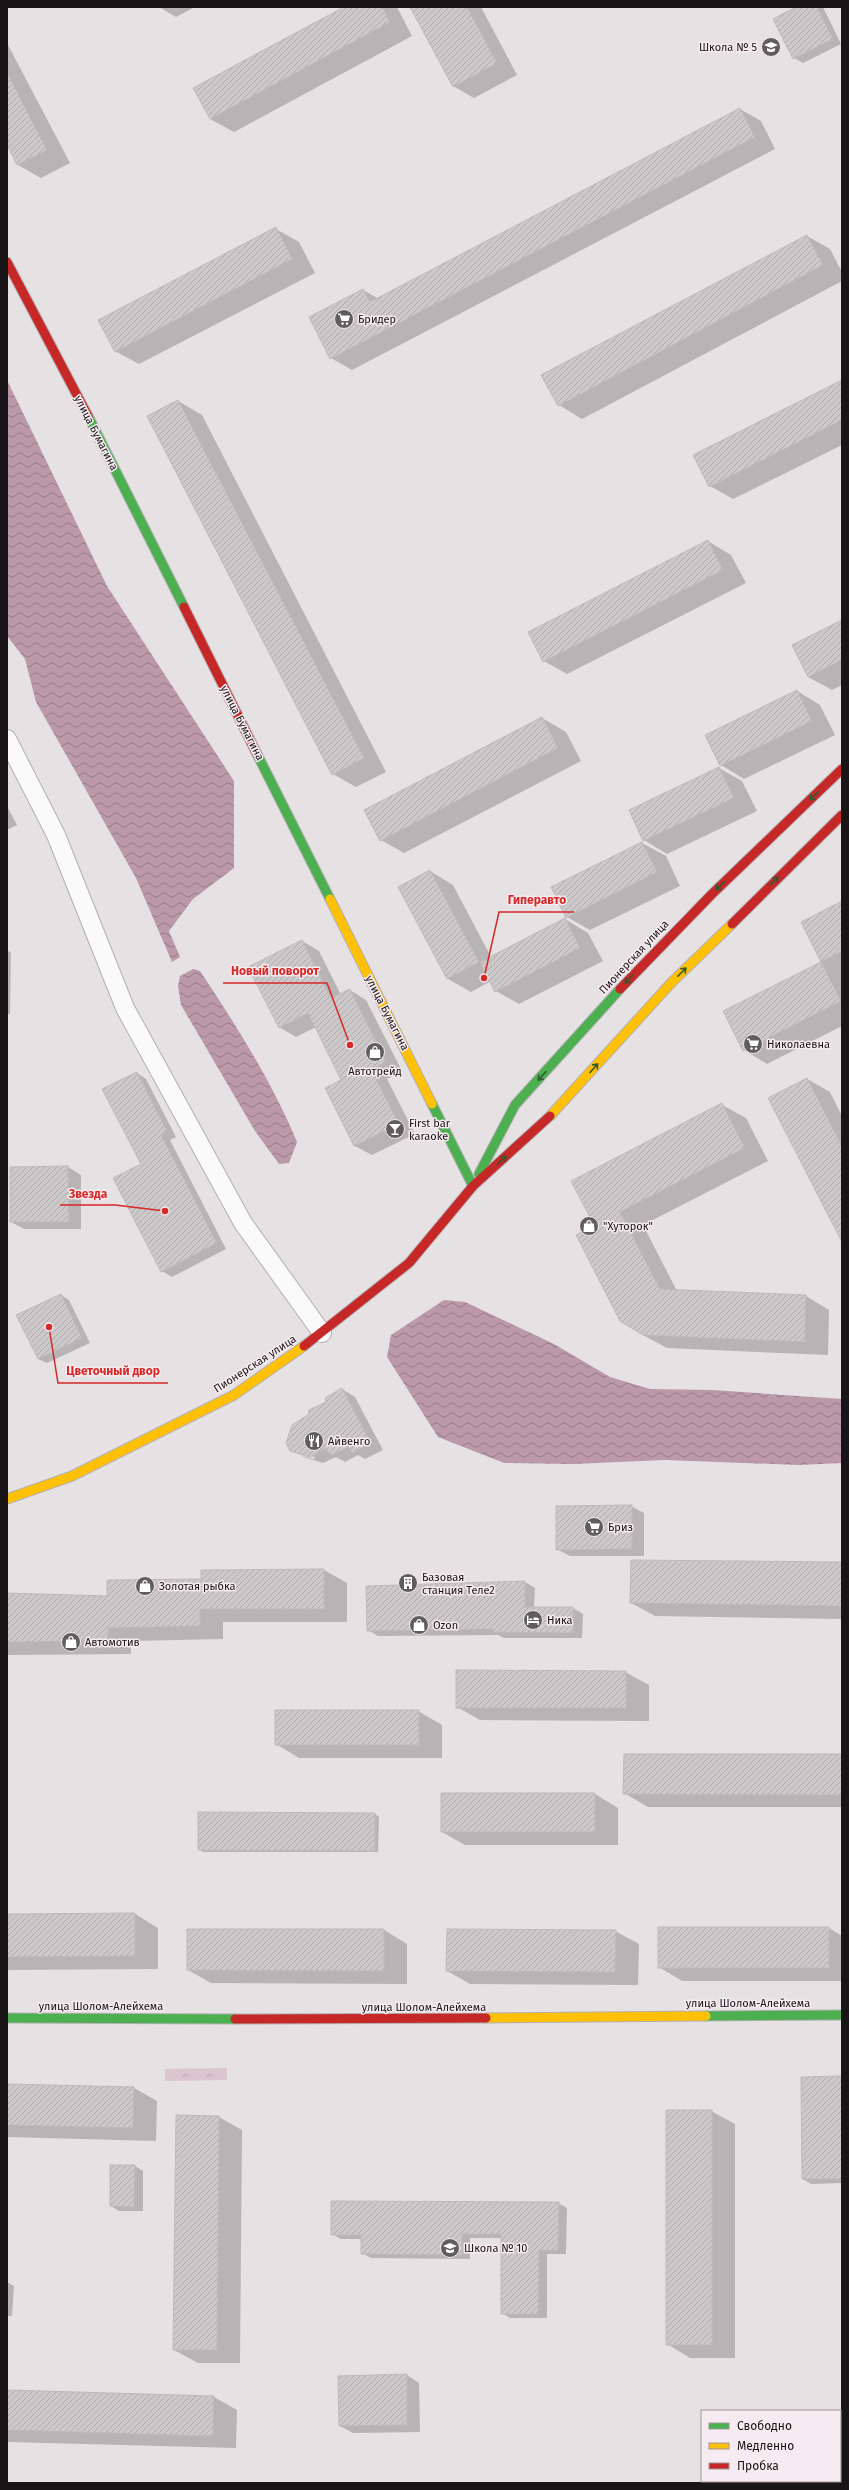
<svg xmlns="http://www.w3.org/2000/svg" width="849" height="2490" viewBox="0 0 849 2490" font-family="'Fira Sans',sans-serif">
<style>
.grass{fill:url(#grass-tufts)}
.water{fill:url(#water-waves)}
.shadow{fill:#0003;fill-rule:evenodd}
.building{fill:url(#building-hatch);stroke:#bebabc}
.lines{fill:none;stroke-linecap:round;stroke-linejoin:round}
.street-casing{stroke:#b3afb1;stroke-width:20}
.fast-casing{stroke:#b3afb1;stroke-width:11}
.slow-casing{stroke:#b3afb1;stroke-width:11}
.jam-casing{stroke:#b3afb1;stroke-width:11}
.street{stroke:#fbfafb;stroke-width:18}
.fast{stroke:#4caf50;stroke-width:9}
.slow{stroke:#ffc107;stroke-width:9}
.jam{stroke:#c62828;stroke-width:9}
.oneway{stroke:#305a31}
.labels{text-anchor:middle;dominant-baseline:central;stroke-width:3;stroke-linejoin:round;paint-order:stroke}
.poi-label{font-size:11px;fill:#191517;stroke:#f6ebf0;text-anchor:start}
.street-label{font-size:11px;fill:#191517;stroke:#f6ebf0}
.leader{fill:none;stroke:#d62828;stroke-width:1.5}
.callout-dot{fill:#d62828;stroke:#f6ebf0;stroke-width:1.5}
.callout-label{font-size:12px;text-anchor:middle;font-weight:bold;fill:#d62828;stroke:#f6ebf0;stroke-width:3;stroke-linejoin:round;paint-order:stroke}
</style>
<defs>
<pattern id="grass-tufts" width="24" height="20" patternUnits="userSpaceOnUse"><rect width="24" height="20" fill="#dbc6cf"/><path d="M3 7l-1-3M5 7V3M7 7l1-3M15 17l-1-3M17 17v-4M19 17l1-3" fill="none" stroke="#bba9b1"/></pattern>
<pattern id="water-waves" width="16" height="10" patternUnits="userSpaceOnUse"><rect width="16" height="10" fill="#bb99a9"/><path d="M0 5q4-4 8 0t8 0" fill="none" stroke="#977c89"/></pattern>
<pattern id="building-hatch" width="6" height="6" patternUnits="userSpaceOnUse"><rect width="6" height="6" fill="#cdc9cb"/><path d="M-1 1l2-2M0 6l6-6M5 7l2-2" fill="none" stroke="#afacae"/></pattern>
</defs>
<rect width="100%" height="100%" fill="#e6e1e3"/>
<path class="grass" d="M227,2068V2080L165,2081V2069Z"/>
<path class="water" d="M7,380L107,586L234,781V868L193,899L169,931L180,957L172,962L136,878L36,702L25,659L7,636Z
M193,969L200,971C236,1025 272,1082 297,1142L289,1163L279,1164L255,1131L181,1005L178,986L180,976Z
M444,1300L465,1302L554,1344L610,1377L650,1389L713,1390L842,1399V1463L799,1465L665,1460L573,1464L504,1463L438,1437L387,1357L391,1335Z"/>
<path class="shadow" d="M159,7H195L176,17Z
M346,7H397L412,36L234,132L210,119Z
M420,7H481L517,75L474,98L453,86Z
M799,7H823L841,44L803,63L794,58Z
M7,43L70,163L41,178L18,165L7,143Z
M740,109L761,121L775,149L352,370L331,358L363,290L379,299Z
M276,229L299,242L315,273L139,364L115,351Z
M807,236L830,249L842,272V281L582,419L559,405Z
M842,381V445L733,499L710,486Z
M178,401L202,415L386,772L356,787L333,774Z
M708,541L731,555L746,583L567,674L544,661Z
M842,621V685L832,690L808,677Z
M797,691L820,705L835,735L744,779L721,765Z
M542,718L566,732L581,761L404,853L381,840Z
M719,768L742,781L757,811L667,854L644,840Z
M7,806L17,825L7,830Z
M642,843L666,856L680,886L590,930L567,917Z
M430,871L453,885L491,957L565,919L588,933L603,961L519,1004L496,991L491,981L471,992L448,979Z
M842,902V1026L767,1064L744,1050L724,1011L822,962L802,922Z
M302,941L319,951L341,995L350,990L366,1000L402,1071L387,1079L415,1134L372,1155L355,1146L326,1088L342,1081L316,1027L296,1037L279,1027Z
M7,950L11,953L10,1014H7Z
M137,1073L146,1079L176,1137L170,1140L226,1249L172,1277L162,1271L143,1165Z
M807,1079L830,1092L842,1116V1240Z
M722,1105L746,1118L768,1161L643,1225L677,1291L806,1296L829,1310L828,1355L667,1348L643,1335L595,1226Z
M68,1167L81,1175V1229H24L11,1222Z
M61,1295L69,1300L90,1343L47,1363L38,1359Z
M342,1389L355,1397L383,1450L365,1459L358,1455L345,1462L336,1457L323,1463L304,1457L291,1450L327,1402ZM300,1453L315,1457L314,1459L300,1455Z
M631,1506L644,1513V1556H570L557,1549Z
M842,1563V1619L655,1616L631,1603Z
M324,1570L347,1583V1622H223V1639L131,1641V1654L7,1655V1594L108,1597L202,1580Z
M525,1582L535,1588L534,1608H573L583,1614L582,1638H504L498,1635L378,1636L368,1630Z
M625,1672L649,1685V1721L480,1720L457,1707Z
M418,1711L442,1725V1758H299L276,1744Z
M842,1755V1807H648L624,1793Z
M595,1794L618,1808V1845H465L442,1832Z
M375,1814L379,1817L378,1852H203L199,1849Z
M135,1914L158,1928V1969L7,1970V1915Z
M659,1928H829L842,1936V1981H682L659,1967Z
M384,1930L407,1944V1984L211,1983L188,1970Z
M615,1931L639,1944L638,1985L470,1984L447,1971Z
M842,2077V2183L811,2184L803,2179Z
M7,2085L134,2088L157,2101L156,2141L7,2137Z
M711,2111L735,2124V2358H690L667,2344Z
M219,2117L242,2130L240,2363H198L174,2350Z
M135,2166L143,2171V2211H119L111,2206Z
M558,2203L567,2208L566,2254H547V2318H510L502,2313V2238H470V2259L371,2258L362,2253V2239H341L332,2234Z
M7,2282L14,2286L12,2316H7Z
M407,2375L419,2383L420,2432L353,2433L340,2426Z
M7,2391L214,2397L237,2410L236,2448L7,2442Z"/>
<path class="building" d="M344,7H382L390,22L210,119L193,88Z
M410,7H467L497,63L453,87Z
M796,7H817L833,39L793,59L773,19Z
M7,73L47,150L17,165L7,145Z
M740,108L755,137L330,359L309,317L363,289L370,302Z
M276,227L292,259L115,352L98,320Z
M807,235L823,265L558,406L541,375Z
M842,380V420L709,487L693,455Z
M178,400L364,758L332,775L147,416Z
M708,540L723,570L543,662L528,632Z
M842,620V660L808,677L792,645Z
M797,690L812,721L720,766L705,735Z
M542,717L558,748L380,841L364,810Z
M719,767L734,798L643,841L629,810Z
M642,842L657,872L566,918L551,887Z
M430,870L479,962L447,979L398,887Z
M842,901V951L821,962L801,922Z
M565,918L580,948L495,992L480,962Z
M302,940L331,998L350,989L386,1062L371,1069L399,1124L354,1146L325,1088L341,1080L308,1013L279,1028L248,967Z
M821,962L841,1001L743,1051L723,1011Z
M137,1072L167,1131L161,1135L217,1243L161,1272L113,1178L141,1164L102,1089Z
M807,1078L842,1146V1242L768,1098Z
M722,1103L745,1148L620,1212L660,1289L806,1295L805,1342L643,1335L620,1321L576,1235L594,1225L571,1181Z
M68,1166L69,1222H10V1167Z
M61,1294L82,1338L38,1359L16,1315Z
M342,1388L371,1443L352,1453L348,1447L332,1455L324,1449L310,1457L290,1451L286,1443L292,1425L308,1415L309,1410L326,1402L325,1398Z
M632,1505V1549L556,1550V1506Z
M631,1560L842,1562V1606L630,1603Z
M324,1569V1609H200V1626L108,1628V1641L7,1642V1593L107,1596V1580L201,1579V1570Z
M525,1581V1607H573V1633L493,1632V1629L367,1631L366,1586Z
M456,1670L626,1671V1708H456Z
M275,1710H419V1745H275Z
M624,1754H842V1795L623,1794Z
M441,1793H595V1832H441Z
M198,1812L375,1813V1851L198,1850Z
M135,1913V1956L7,1957V1914Z
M658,1927H829V1968H658Z
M187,1929H384V1971L187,1970Z
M447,1929L616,1930L615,1972L446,1971Z
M842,2076V2179H802L801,2077Z
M7,2084L134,2087L133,2128L7,2125Z
M666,2110H712V2345H666Z
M176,2115L219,2116L217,2350H173Z
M110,2165H135L134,2207L110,2206Z
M331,2201L559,2202L558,2250H539L538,2314H501V2234H462V2255L361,2254V2235H331Z
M407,2374V2425L339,2426L338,2376Z
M7,2390L214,2396L213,2436L7,2430Z"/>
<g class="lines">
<g class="street-casing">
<path id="street" d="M7,739L56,835L125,1008L243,1223L322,1333"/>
</g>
<g class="fast-casing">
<path id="fast" d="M88,416L184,607
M257,754L330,899
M432,1104L473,1186
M479,1174L515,1105L620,989
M706,2016L842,2015
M7,2018L235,2019"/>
</g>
<g class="slow-casing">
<path id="slow" d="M330,899L432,1104
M550,1116L672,982L732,924
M7,1499L72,1476L234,1395L304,1346
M486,2018L706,2016"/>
</g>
<g class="jam-casing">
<path id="jam" d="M7,262L88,416
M184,607L257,754
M732,924L842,815
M620,989L712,894L842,769
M304,1346L409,1263L473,1186L550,1116
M235,2019L486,2018"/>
</g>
<use href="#street" class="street"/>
<use href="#fast" class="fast"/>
<use href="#slow" class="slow"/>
<use href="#jam" class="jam"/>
</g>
<defs><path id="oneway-shaft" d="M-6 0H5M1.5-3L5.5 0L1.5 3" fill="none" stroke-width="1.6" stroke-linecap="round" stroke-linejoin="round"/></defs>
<g class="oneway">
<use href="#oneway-shaft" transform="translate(814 796) rotate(136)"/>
<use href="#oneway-shaft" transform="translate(774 881) rotate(-44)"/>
<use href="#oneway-shaft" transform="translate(720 886) rotate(136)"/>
<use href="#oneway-shaft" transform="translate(682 972) rotate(-45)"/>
<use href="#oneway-shaft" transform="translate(629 979) rotate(132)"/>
<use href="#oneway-shaft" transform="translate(594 1068) rotate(-48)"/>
<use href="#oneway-shaft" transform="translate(542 1076) rotate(132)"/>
<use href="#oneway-shaft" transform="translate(502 1160) rotate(-42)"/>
</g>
<defs>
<g id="school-disc" transform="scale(1)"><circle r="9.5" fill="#615c5e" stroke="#f6ebf0"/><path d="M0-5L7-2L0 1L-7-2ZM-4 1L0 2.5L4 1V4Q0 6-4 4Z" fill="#fff"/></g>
<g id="supermarket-disc" transform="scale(1)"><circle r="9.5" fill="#615c5e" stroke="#f6ebf0"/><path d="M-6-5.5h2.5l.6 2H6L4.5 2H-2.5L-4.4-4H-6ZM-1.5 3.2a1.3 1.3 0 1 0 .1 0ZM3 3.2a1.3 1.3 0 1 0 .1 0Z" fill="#fff"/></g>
<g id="shop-disc" transform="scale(1)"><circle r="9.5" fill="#615c5e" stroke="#f6ebf0"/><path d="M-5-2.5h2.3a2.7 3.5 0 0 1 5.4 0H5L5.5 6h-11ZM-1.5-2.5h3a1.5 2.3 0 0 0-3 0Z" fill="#fff"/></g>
<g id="bar-disc" transform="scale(1)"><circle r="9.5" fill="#615c5e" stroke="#f6ebf0"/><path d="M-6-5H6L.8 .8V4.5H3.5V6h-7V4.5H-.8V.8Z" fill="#fff"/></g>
<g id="restaurant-disc" transform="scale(1)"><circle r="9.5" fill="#615c5e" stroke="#f6ebf0"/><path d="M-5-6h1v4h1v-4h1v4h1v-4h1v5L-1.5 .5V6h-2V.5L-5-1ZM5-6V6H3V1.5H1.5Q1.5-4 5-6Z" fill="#fff"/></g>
<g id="building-disc" transform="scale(1)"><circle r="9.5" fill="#615c5e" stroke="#f6ebf0"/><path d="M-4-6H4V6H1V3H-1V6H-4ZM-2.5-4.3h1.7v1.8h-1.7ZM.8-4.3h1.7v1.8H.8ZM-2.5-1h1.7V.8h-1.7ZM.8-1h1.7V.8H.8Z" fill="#fff"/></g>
<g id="hotel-disc" transform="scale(1)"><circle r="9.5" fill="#615c5e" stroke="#f6ebf0"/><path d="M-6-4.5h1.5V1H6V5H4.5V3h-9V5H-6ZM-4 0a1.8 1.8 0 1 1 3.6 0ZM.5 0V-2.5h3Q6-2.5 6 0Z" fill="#fff"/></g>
</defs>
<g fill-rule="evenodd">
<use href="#school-disc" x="771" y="47"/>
<use href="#supermarket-disc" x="344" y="319"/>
<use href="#supermarket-disc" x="753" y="1044"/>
<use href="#shop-disc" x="375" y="1052"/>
<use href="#bar-disc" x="395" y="1129"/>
<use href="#shop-disc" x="589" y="1226"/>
<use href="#restaurant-disc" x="314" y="1441"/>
<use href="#supermarket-disc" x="594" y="1527"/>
<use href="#building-disc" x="408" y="1583"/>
<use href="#shop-disc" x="145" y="1586"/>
<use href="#hotel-disc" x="533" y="1620"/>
<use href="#shop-disc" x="419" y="1625"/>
<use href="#shop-disc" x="71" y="1642"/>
<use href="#school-disc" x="450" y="2248"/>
</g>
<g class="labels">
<g class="poi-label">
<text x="757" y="47" text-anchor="end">Школа № 5</text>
<text x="358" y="319">Бридер</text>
<text x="767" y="1044">Николаевна</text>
<text x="375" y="1071" text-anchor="middle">Автотрейд</text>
<text x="409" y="1123">First bar<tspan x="409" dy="13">karaoke</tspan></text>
<text x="603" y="1226">"Хуторок"</text>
<text x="328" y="1441">Айвенго</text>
<text x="608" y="1527">Бриз</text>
<text x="422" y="1577">Базовая<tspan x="422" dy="13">станция Теле2</tspan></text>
<text x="159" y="1586">Золотая рыбка</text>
<text x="547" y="1620">Ника</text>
<text x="433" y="1625">Ozon</text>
<text x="85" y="1642">Автомотив</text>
<text x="464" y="2248">Школа № 10</text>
</g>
<g class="street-label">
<text transform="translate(96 433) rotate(63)">улица Бумагина</text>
<text transform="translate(242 723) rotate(63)">улица Бумагина</text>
<text transform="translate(634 957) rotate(-47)">Пионерская улица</text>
<text transform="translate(387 1013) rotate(63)">улица Бумагина</text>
<text transform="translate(255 1364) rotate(-33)">Пионерская улица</text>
<text x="748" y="2003">улица Шолом-Алейхема</text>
<text x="101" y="2006">улица Шолом-Алейхема</text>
<text x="424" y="2007">улица Шолом-Алейхема</text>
</g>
</g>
<path class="leader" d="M484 978L499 912H574M350 1045L327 983H223M165 1211L115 1205H60M49 1327L58 1383H168"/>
<g class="callout-dot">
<circle cx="484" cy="978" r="4"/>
<circle cx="350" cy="1045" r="4"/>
<circle cx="165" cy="1211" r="4"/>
<circle cx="49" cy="1327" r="4"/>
</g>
<g class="callout-label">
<text x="537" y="904">Гиперавто</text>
<text x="275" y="975">Новый поворот</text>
<text x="88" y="1198">Звезда</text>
<text x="113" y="1375">Цветочный двор</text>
</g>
<rect width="849" height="2490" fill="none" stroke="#191517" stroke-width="16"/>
<rect x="701" y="2410" width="140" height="72" fill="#f6ebf0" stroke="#9e9599"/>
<rect x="709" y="2423" width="20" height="6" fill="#4caf50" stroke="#9e9599"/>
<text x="737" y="2430" font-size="12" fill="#191517">Свободно</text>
<rect x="709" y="2443" width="20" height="6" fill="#ffc107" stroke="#9e9599"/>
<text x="737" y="2450" font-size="12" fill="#191517">Медленно</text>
<rect x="709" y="2463" width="20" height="6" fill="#c62828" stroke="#9e9599"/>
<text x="737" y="2470" font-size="12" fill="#191517">Пробка</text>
</svg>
